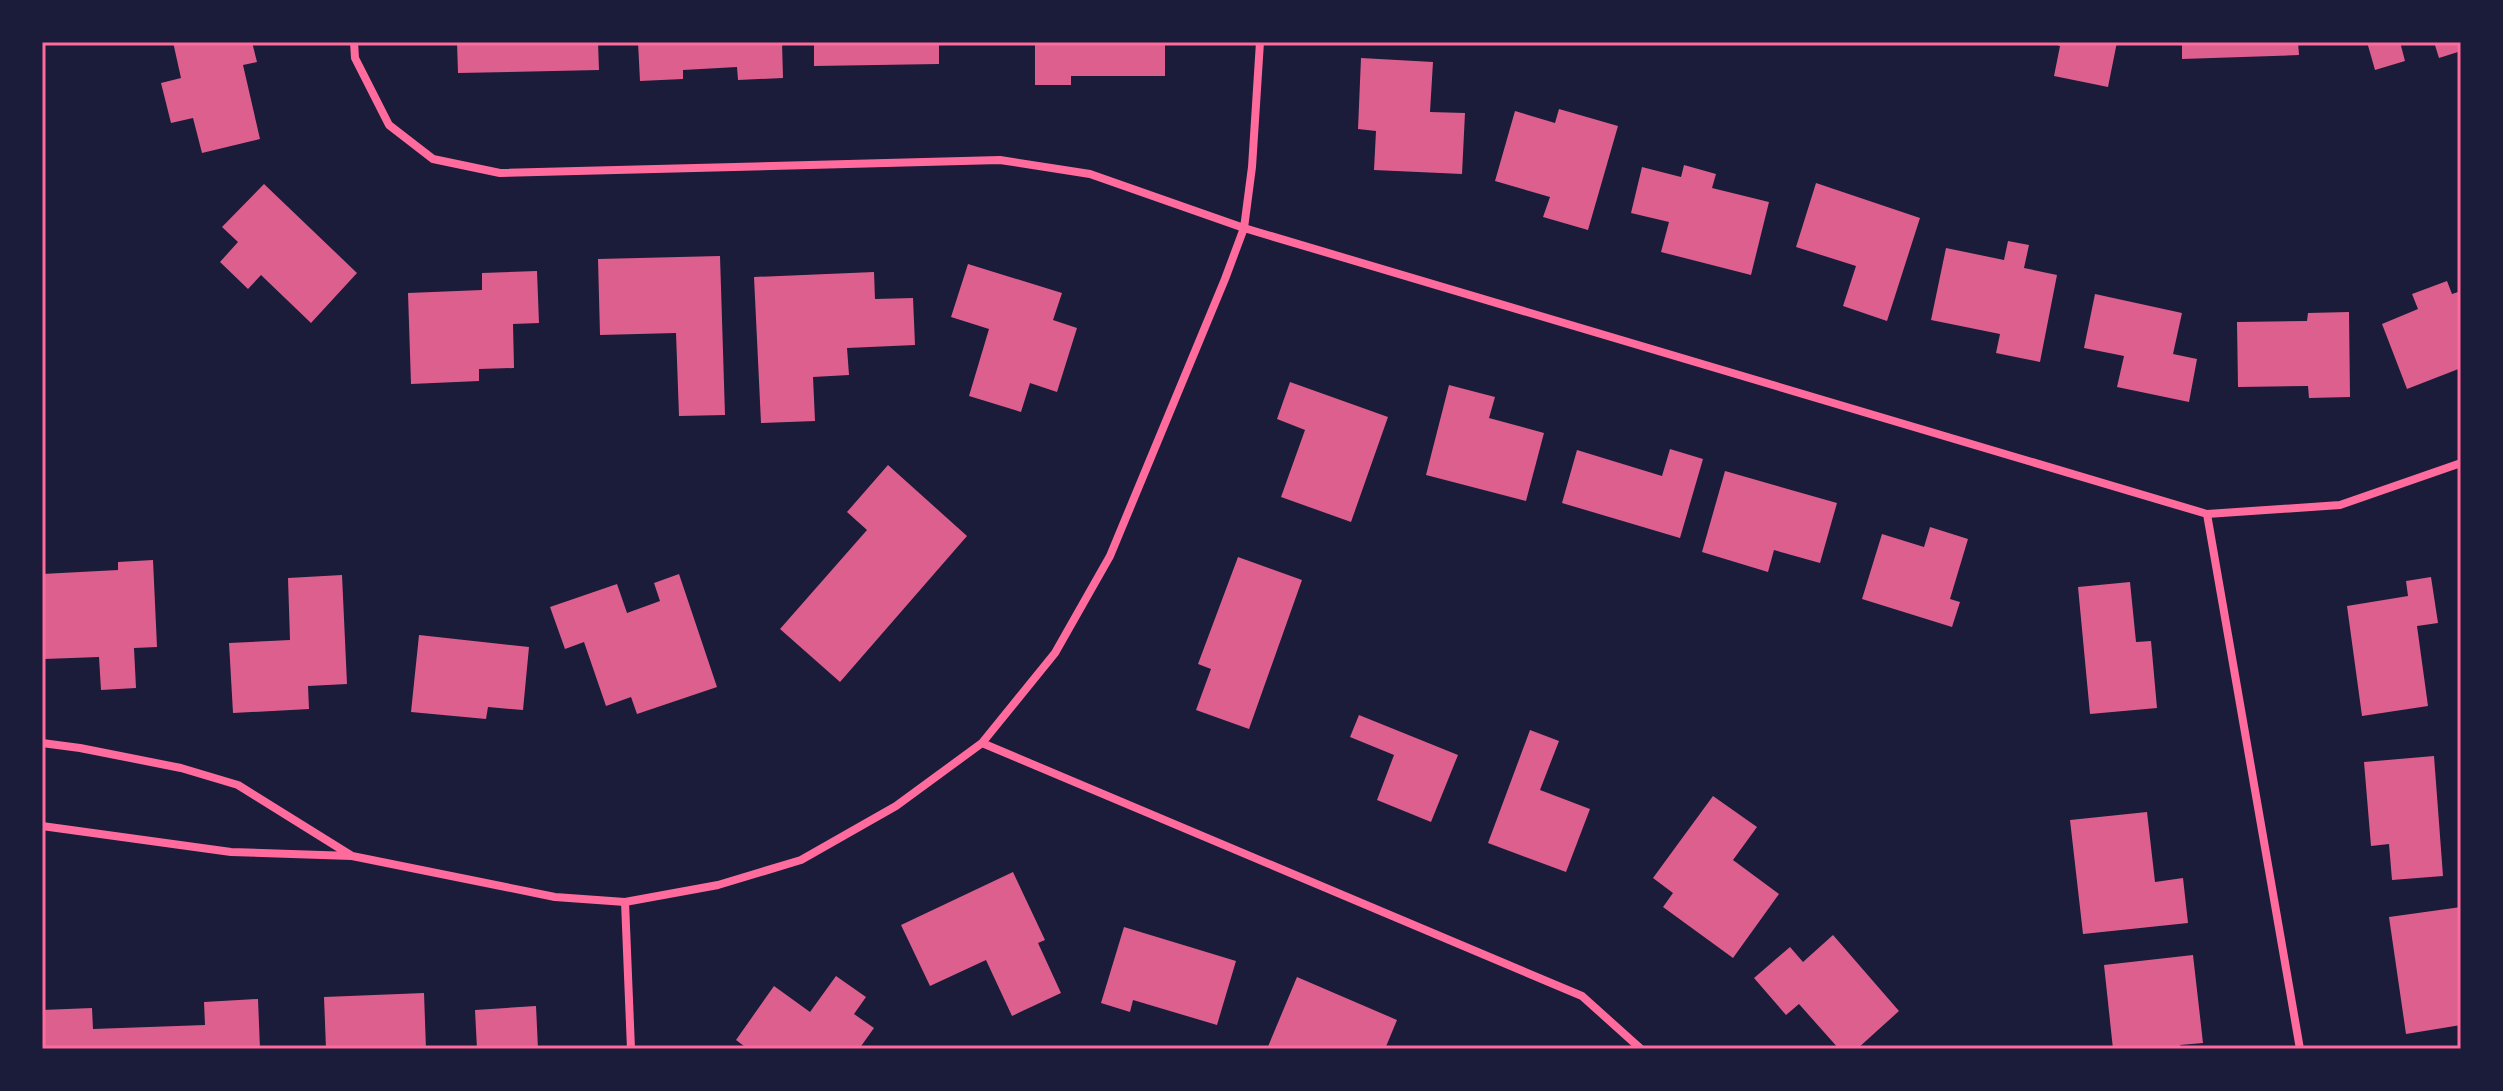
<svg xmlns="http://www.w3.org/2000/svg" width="2503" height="1091" viewBox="0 0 2503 1091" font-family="'Fira Sans Condensed',sans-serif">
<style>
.building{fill:#dd5f8e}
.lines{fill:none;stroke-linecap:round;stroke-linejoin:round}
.minor{stroke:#ff6b9d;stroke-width:8}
.neatline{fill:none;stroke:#ff6b9d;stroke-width:3}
</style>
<rect width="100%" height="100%" fill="#1b1b3a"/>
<path class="building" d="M173,42H252L257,62L243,65L260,139L202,153L193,118L171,123L161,83L181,78Z
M457,42H598L599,70L458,73Z
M638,42H782L783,78L738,80L737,67L683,70V79L640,81Z
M814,42H939V64L814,66Z
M1035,42H1165V76H1071V85H1035Z
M2049,42H2117L2108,87L2054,76L2060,46Z
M2182,42H2298L2299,55L2182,59Z
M2367,42H2400L2405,61L2375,70Z
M2434,42H2461V51L2439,58Z
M1361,58L1433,62L1430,112L1465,113L1462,174L1374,170L1376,131L1358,129Z
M1559,109L1618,126L1588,230L1543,217L1550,197L1495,181L1515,111L1555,123Z
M1684,165L1716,174L1712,188L1769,202L1751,275L1661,252L1669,222L1631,213L1642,167L1681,177Z
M1816,183L1920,218L1887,321L1843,306L1856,266L1796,247Z
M264,184L357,273L311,323L261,275L248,289L220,262L238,242L222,227Z
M2008,241L2029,245L2024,268L2057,275L2040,362L1996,353L2000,334L1931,320L1946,248L2004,260Z
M720,256L725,415L679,416L676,333L600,335L598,259Z
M968,264L1062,293L1053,320L1077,328L1057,392L1030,383L1021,412L969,396L989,329L951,317Z
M537,271L539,323L513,324L514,368L479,369V381L411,384L408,293L482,290V273Z
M874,272L875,299L913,298L915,345L847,348L849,375L813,377L815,421L761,423L754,277Z
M2447,281L2452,294L2461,291V368L2407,389L2382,324L2418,309L2412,294Z
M2095,294L2182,313L2173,354L2197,359L2189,402L2117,387L2124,356L2084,348Z
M2349,312L2350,397L2309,398L2308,386L2238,387L2237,322L2307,321L2308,313Z
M1290,382L1388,417L1351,522L1281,497L1305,430L1277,419Z
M1449,385L1495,397L1489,418L1544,433L1526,501L1426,475Z
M1670,449L1703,459L1680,538L1562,503L1577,450L1662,476Z
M888,465L967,536L840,682L780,629L867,530L847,512Z
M1725,471L1837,503L1820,563L1774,550L1768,572L1702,552Z
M1930,527L1968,539L1950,599L1960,602L1952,627L1862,599L1882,534L1924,547Z
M1238,557L1302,580L1249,729L1196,710L1211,669L1198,664Z
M153,560L157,647L134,648L136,688L101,690L99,657L44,659L42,574L118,570V562Z
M679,574L717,687L637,714L631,697L606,706L584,642L565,649L550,607L617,584L627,613L660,601L654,583Z
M342,575L347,684L308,686L309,709L233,713L229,643L290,640L288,578Z
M2431,577L2438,623L2417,626L2428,706L2362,716L2347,606L2408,596L2406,581Z
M2130,582L2136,642L2151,641L2157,708L2090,714L2078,587Z
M419,635L529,647L523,710L488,707L486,719L411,712Z
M1359,715L1458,755L1431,822L1377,800L1394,755L1350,737Z
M1530,730L1559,741L1540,790L1590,809L1566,872L1488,843Z
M2434,756L2443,876L2392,880L2389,844L2371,846L2364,762Z
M1713,796L1757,827L1733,860L1779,894L1733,958L1663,907L1673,893L1653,878Z
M2147,812L2155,882L2183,878L2188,923L2083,934L2070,820Z
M1013,872L1045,940L1038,943L1061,993L1012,1016L986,960L930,986L901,925Z
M2461,907V1025L2406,1034L2389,917Z
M1124,927L1236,961L1217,1025L1133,1000L1130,1012L1101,1003Z
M1833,935L1899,1011L1857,1049H1839L1799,1004L1786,1015L1754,978L1790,947L1803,962Z
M2193,955L2203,1043L2180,1045L2181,1049H2113L2104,965Z
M836,976L866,997L854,1014L874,1028L859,1049H748L736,1040L774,986L810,1012Z
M1297,977L1397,1020L1385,1049H1267Z
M424,993L426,1049H326L324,997Z
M258,999L260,1049H42V1010L92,1008L93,1029L205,1025L204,1002Z
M536,1006L538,1049H477L475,1010Z"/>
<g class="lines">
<path class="minor" d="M354,42L355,58L389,125L433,159L500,173L1000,160L1090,174L1244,228L2207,514L2340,505L2461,463
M2207,514L2300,1049
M42,743L80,748L181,768L238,785L352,856
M982,743L1582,996L1641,1049
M42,826L231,852L352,856L555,897L625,902L718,885L801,860L896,806L982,743L1055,653L1110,556L1225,279L1244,228L1252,167L1260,42
M625,902L631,1049"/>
</g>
<rect width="2503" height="1091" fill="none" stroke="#1b1b3a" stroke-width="88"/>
<rect x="44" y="44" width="2415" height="1003" class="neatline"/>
</svg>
